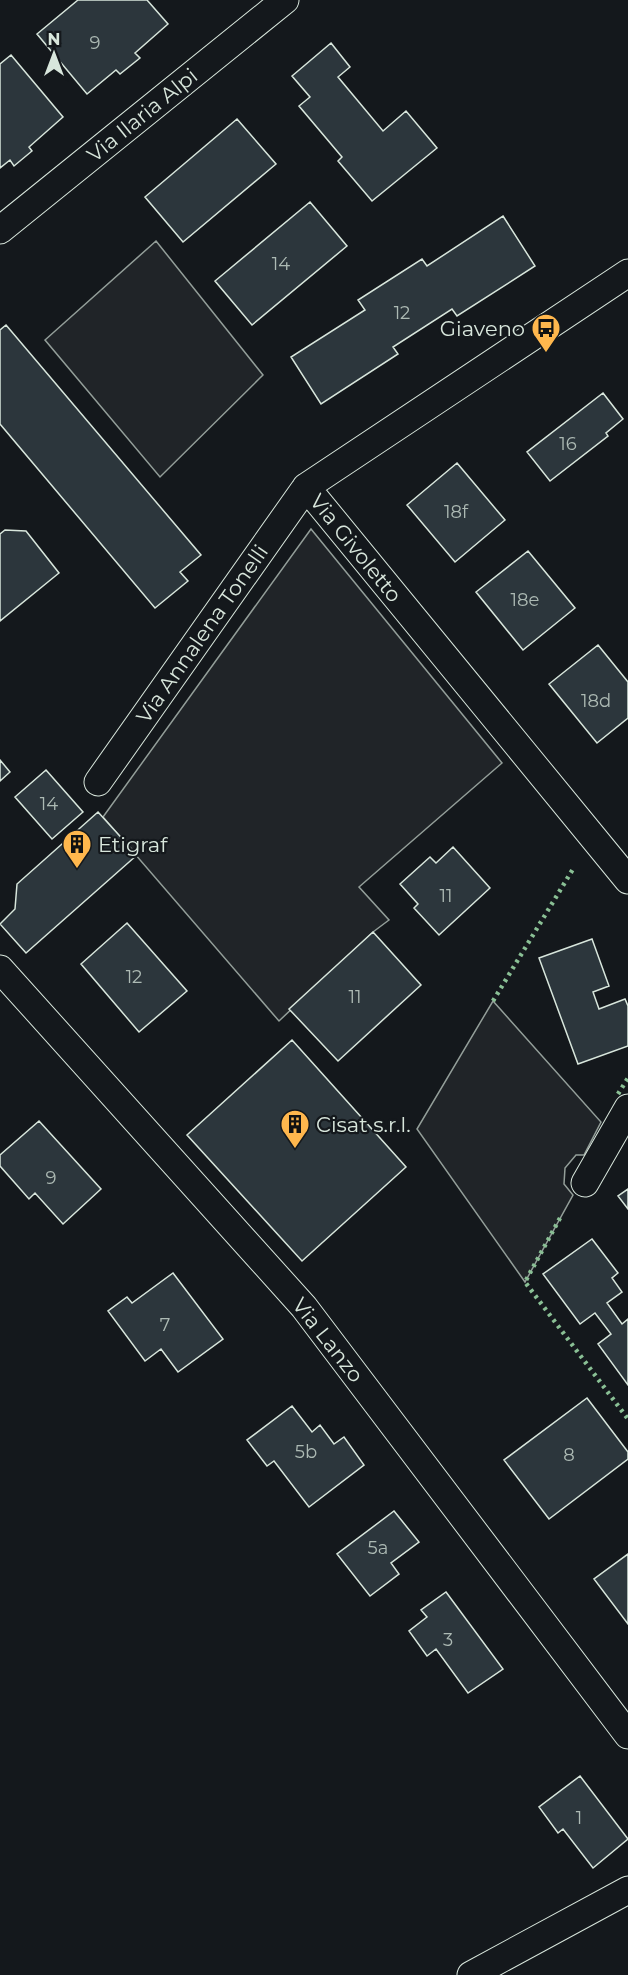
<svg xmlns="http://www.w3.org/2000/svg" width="628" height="1975" viewBox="0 0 628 1975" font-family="Montserrat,sans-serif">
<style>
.green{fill:#202428;stroke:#939e99;stroke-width:1.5}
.building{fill:#2c363c;stroke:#d8e6dc;stroke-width:1.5}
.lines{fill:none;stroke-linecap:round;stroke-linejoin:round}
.minor-casing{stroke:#d8e6dc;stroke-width:29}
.minor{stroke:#14181c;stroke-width:27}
.hedge{stroke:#8ac095;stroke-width:4.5;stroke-dasharray:3 4.5;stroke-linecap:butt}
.labels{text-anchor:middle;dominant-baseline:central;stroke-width:4.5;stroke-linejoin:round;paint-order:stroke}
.number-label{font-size:18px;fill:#adbab4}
.street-label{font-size:21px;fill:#d8e6dc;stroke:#14181c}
.poi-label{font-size:21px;fill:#d8e6dc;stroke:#14181c;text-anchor:start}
</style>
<rect width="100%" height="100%" fill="#14181c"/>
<path class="green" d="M156,241L263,375L160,477L45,340Z
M311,529L502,763L359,887L389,920L373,932L279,1021L103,817Z
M493,1001L601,1122L584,1155H576L565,1168L564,1184L573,1195L525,1282L417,1129Z"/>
<path class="building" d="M78,0H147L168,24L135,53L140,58L120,74L116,70L87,94L37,34Z
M331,43L350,67L338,77L383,131L406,111L437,148L372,201L338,161L342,157L299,106L310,97L292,76Z
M11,55L63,117L29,147L32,151L14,166L10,160L0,168V64Z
M237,119L276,164L183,242L145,197Z
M310,202L347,246L252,325L215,281Z
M503,216L535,266L457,316L452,309L393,347L398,354L321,404L291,357L365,310L358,300L422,259L427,266Z
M6,325L201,555L180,572L188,581L155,608L0,424V330Z
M603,393L623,419L606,433L608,436L550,481L527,452Z
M457,463L505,520L455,562L407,505Z
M5,530L26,531L59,573L0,621V534Z
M528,551L575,608L523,650L476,592Z
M598,645L628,682V718L597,743L549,684Z
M0,760L10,772L0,781Z
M46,770L83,812L52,839L15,797Z
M98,812L137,855L26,953L0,924L15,909L17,884Z
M453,847L490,888L439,935L414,908L418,904L400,884L430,857L436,863Z
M127,923L187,991L139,1032L81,964Z
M373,932L421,985L338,1061L289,1009Z
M592,939L609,986L593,992L599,1009L625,999L628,1006V1046L578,1064L539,958Z
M292,1040L406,1167L302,1261L187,1135Z
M39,1121L101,1189L63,1224L35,1193L29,1199L0,1166V1155Z
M628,1189V1209L618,1196Z
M592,1239L618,1273L612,1278L622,1292L607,1303L622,1324L628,1319V1385L598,1344L611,1334L595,1313L580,1324L543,1274Z
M173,1273L223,1339L178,1372L161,1349L145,1361L108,1311L127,1297L132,1303Z
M587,1398L628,1452V1459L549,1519L504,1460Z
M292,1406L312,1432L320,1425L334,1444L344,1437L364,1465L309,1507L274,1461L267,1466L247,1440Z
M394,1511L419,1542L391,1563L399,1574L370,1596L337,1554Z
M628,1554V1624L594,1579Z
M446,1592L503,1669L468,1693L436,1649L427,1656L409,1631L427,1617L421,1610Z
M580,1776L628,1839L593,1868L563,1829L558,1833L539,1807Z"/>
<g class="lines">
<g class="minor-casing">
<path id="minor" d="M0,230L285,0
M306,487L628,880
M98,782L306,487L628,273
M0,969L304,1307L628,1735
M585,1183L628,1108
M471,1975L628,1890"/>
</g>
<use href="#minor" class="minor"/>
<path class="hedge" d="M493,1001L573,869
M618,1094L628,1078
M560,1218L525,1282L628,1419"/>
</g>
<defs>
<g id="bus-pin" transform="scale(1.5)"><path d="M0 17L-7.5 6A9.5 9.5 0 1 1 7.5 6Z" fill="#ffb74d" stroke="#14181c"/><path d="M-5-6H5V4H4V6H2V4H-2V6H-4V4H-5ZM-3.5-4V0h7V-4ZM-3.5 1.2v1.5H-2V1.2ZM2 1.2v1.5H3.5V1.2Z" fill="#111"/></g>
<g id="building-pin" transform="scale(1.5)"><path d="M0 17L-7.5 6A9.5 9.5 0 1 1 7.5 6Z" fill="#ffb74d" stroke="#14181c"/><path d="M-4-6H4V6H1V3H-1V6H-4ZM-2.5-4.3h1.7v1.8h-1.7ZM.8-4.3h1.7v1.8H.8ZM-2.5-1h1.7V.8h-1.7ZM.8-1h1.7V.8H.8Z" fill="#111"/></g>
</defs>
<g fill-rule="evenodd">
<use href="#bus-pin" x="546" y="328"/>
<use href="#building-pin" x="77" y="844"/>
<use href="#building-pin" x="295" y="1124"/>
</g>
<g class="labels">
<g class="number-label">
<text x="95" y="43">9</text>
<text x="281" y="264">14</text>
<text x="402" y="313">12</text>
<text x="568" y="444">16</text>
<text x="456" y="512">18f</text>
<text x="525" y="600">18e</text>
<text x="596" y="701">18d</text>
<text x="49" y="804">14</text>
<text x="446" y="896">11</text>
<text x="134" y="977">12</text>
<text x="355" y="997">11</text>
<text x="51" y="1178">9</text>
<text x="165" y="1325">7</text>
<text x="306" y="1452">5b</text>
<text x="569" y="1455">8</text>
<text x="378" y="1548">5a</text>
<text x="448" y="1640">3</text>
<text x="579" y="1818">1</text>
</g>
<g class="street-label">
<text transform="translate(142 115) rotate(-39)">Via Ilaria Alpi</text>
<text transform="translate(356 548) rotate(51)">Via Givoletto</text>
<text transform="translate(202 634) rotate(-55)">Via Annalena Tonelli</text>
<text transform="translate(328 1340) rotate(52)">Via Lanzo</text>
</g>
<g class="poi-label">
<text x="525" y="328" text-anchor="end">Giaveno</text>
<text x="98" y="844">Etigraf</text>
<text x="316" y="1124">Cisat s.r.l.</text>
</g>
</g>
<g transform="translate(54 54)" stroke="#14181c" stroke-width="4.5" paint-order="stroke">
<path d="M0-4.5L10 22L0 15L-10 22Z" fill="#d8e6dc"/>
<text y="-9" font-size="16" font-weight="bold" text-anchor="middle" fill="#d8e6dc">N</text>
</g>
</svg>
